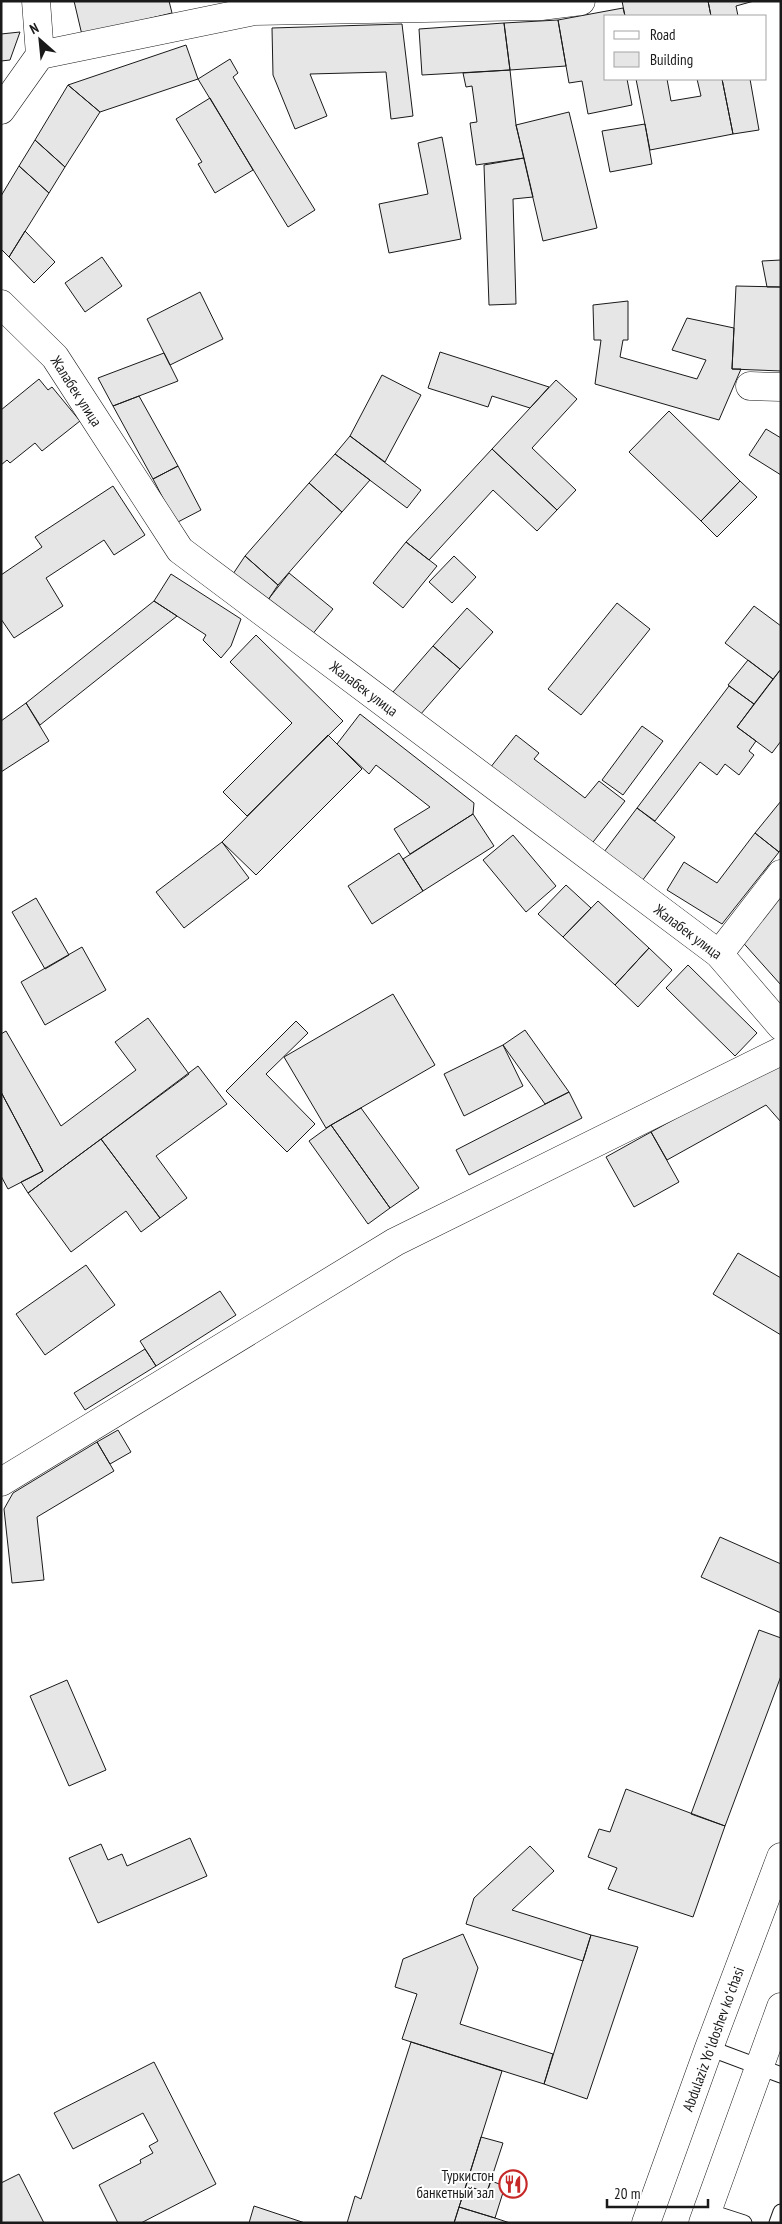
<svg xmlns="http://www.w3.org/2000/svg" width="782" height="2224" viewBox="0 0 782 2224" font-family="'PT Sans Narrow',sans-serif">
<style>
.building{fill:#e6e6e6;stroke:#1a1a1a}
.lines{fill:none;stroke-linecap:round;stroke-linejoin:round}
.service-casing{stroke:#1a1a1a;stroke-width:17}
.minor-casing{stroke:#1a1a1a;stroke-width:29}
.secondary-casing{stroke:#1a1a1a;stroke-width:29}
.service{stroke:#fff;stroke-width:15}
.minor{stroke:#fff;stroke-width:28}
.secondary{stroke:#fff;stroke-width:28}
.labels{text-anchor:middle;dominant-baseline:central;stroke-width:4;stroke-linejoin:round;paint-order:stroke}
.street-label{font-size:15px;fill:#1a1a1a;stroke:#fff}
.poi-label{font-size:15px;fill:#1a1a1a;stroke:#fff;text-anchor:end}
</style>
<rect width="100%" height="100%" fill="#fff"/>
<path class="building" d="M74,1H169L172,13L82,35Z
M622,1H708L711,16H625Z
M708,1H754L736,6L738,16H711Z
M623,8L625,16H606V79H627L632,105L588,114L582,81L569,83L558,20Z
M558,20L566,66L510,70L504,23Z
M504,23L510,70L422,75L419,29Z
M402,24L413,116L391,119L386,72L310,74L327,116L295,129L273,75L272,28Z
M20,32L10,60L1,61V34Z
M186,45L198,79L100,112L68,85Z
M230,59L238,73L233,77L315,210L288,227L198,79Z
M510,70L516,125L524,158L476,165L470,123L477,122L472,86L466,87L463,73Z
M636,79H667L671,101L701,96L697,79H722L733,134L650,150Z
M722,79H750L759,130L733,134Z
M68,85L100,112L65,167L35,140Z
M210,98L253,170L215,193L198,164L202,162L176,119Z
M569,112L597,228L543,241L516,125Z
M645,124L652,164L610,172L602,131Z
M442,137L461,239L389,253L379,204L428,194L418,143Z
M35,140L65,167L49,193L19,166Z
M524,158L533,197L513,199L516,304L489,305L484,165Z
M19,166L49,193L9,257L1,249V196Z
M25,231L55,262L34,283L9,257Z
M102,257L122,286L85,312L65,283Z
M781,260V287H767L762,261Z
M736,286L781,287V371L732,369Z
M200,292L223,339L170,365L147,319Z
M628,301V340H623L620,357L697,379L706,360L672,350L687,318L734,328L732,369H741L719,420L595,384L601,340H594L593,305Z
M440,352L549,387L530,408L492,396L488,407L428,388Z
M164,353L178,381L113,406L98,378Z
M382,375L421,395L385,462L350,436Z
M39,379L48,390L52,387L80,421L42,451L35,443L10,463L7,460L1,465V410Z
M556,380L577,399L532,448L576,490L557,510L492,449Z
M139,396L178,466L153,479L113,406Z
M669,411L740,481L701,521L629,452Z
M766,429L781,438V475L749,455Z
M350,436L421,490L407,508L335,454Z
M492,449L557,510L537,531L493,490L429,560L406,542Z
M335,454L370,480L342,512L309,483Z
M178,466L201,510L176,523L153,479Z
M740,481L757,497L717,537L701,521Z
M309,483L342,512L278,585L245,556Z
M113,486L145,535L114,555L104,540L46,578L63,606L14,638L1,619V575L42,547L35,537Z
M406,542L437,566L403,608L373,583Z
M245,556L278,585L266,603L233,574Z
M454,556L476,577L452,603L429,582Z
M289,573L333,609L311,636L267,601Z
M171,574L241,619L231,646L221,658L203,640L206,635L154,601Z
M154,601L177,616L40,725L26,703Z
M617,603L650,629L581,715L548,689Z
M754,606L781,626V669L773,679L725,643Z
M467,608L493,632L460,669L433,646Z
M256,635L343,721L247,816L223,792L292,723L230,662Z
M433,646L460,669L420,715L393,692Z
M748,660L773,679L754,704L728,685Z
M781,669V741L772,753L737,727Z
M729,686L754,704L737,727L756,741L749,751L754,755L739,775L725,764L717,775L700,762L655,821L637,808Z
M26,703L49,741L1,772V721Z
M360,714L474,803L473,814L410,854L394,829L430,807L376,765L369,774L337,744Z
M642,726L663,741L623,795L602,780Z
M328,735L362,769L256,875L222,842Z
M516,735L539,753L534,759L585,798L599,781L625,801L590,846L490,768Z
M781,801V849L779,852L755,833Z
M637,808L675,837L642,881L604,852Z
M473,814L494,846L423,891L403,859Z
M755,833L779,852L722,924L667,890L684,862L717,883Z
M513,835L556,886L526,912L483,860Z
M222,842L249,878L184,928L156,892Z
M399,853L423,891L372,924L348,886Z
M566,885L591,908L563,937L538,914Z
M781,886V985L738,937Z
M36,898L69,955L45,969L12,912Z
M598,901L649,948L615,985L563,937Z
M82,947L106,990L45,1025L21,982Z
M649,948L672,970L638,1007L615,985Z
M688,965L757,1033L735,1056L666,988Z
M393,994L435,1065L326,1128L284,1057Z
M148,1018L189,1074L28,1193L21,1182L43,1171L1,1092V1034L6,1031L61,1126L136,1070L115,1042Z
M296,1021L308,1033L266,1074L315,1124L287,1152L226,1091Z
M525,1030L569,1092L545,1104L503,1045Z
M503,1045L523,1086L464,1116L444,1074Z
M777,1063L781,1067V1122L766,1105L667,1160L651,1132Z
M198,1066L227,1104L156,1156L187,1198L160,1218L101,1139Z
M1,1092L43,1171L8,1189L1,1176Z
M569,1092L582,1118L469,1175L456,1150Z
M361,1108L419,1188L390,1208L331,1125Z
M331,1125L390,1208L368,1224L309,1141Z
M651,1132L679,1182L634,1207L606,1157Z
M101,1139L160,1218L141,1232L126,1211L71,1252L28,1193Z
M738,1253L781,1278V1335L713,1294Z
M86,1265L115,1305L45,1355L16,1314Z
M220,1291L236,1315L156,1366L140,1341Z
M145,1349L156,1366L85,1410L74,1393Z
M118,1430L131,1452L110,1464L97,1442Z
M97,1442L114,1471L37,1517L44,1580L12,1583L4,1509L13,1493Z
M720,1537L781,1564V1613L701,1577Z
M759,1630L781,1638V1676L725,1826L691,1814Z
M67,1680L106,1770L69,1786L30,1696Z
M626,1789L725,1826L693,1917L608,1889L617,1868L588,1857L599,1829L610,1832Z
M190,1838L207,1876L98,1923L69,1858L101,1844L108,1860L122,1854L127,1866Z
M530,1846L554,1871L512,1910L591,1935L583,1961L466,1924L474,1898Z
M463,1934L478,1968L460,2024L553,2054L544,2084L402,2039L417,1994L395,1987L403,1959Z
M591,1935L638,1947L587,2099L544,2084Z
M411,2042L502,2071L454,2223H347L355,2196L361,2199Z
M154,2062L216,2184L141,2223H118L99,2185L141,2163L140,2160L153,2153L149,2146L158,2141L143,2113L73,2149L54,2113Z
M481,2137L503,2143L487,2192L466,2186Z
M19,2174L44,2223H1V2183Z
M491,2181L505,2186L495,2218L459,2207L466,2186L487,2192Z
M254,2206L305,2223H249Z
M459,2207L495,2218L510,2223H454Z"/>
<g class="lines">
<g class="service-casing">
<path id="service" d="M709,2048L781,2075
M707,2211L744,2223
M777,2223L781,2212"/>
</g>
<g class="minor-casing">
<g id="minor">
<path d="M40,55L254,11L541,6L581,1"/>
<path d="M1,110L40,55L36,1"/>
<path id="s1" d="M1,304L55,357L180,550L719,954L781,1026"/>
<path d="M750,386L781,387"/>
<path d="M719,954L781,874"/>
<path d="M1,1482L395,1242L781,1051"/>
</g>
</g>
<g class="secondary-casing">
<path id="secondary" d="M646,2223L709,2048L781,1857
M703,2223L781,2007"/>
</g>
<use href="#service" class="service"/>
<use href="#minor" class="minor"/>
<use href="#secondary" class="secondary"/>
</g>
<defs>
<g id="restaurant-ring" transform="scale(1.4375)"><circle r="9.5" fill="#fff" stroke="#c62828" stroke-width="1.5"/><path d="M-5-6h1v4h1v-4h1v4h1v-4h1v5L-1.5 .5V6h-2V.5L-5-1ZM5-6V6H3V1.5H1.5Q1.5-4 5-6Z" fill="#c62828"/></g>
</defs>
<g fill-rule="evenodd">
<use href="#restaurant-ring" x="513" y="2184"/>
</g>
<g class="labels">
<g class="street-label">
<text stroke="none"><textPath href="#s1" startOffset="116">Жалабек улица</textPath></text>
<text stroke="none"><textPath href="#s1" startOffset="536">Жалабек улица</textPath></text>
<text stroke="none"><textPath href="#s1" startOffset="941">Жалабек улица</textPath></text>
<text transform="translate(713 2039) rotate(-70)">Abdulaziz Yoʻldoshev koʻchasi</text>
</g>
<g class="poi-label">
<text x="494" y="2175">Туркистон<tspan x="494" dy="17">банкетный зал</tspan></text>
</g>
</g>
<rect width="782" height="2224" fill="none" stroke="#1a1a1a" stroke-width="5"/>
<rect x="604" y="15" width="162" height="65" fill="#ffffff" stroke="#a3a3a3"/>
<rect x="614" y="31" width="25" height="8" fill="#ffffff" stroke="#a3a3a3"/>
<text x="650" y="40" font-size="15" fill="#1a1a1a">Road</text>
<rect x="614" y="52" width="25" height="15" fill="#e6e6e6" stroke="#a3a3a3"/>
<text x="650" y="65" font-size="15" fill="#1a1a1a">Building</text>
<g transform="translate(40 40) rotate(333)" stroke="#ffffff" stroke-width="4" paint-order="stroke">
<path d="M0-4L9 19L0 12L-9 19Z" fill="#1a1a1a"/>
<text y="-8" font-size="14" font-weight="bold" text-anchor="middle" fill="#1a1a1a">N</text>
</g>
<path d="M607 2199v8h101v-8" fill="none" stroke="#1a1a1a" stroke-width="2.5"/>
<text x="614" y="2199" font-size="15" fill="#1a1a1a" stroke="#ffffff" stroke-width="4" paint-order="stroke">20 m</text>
</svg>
